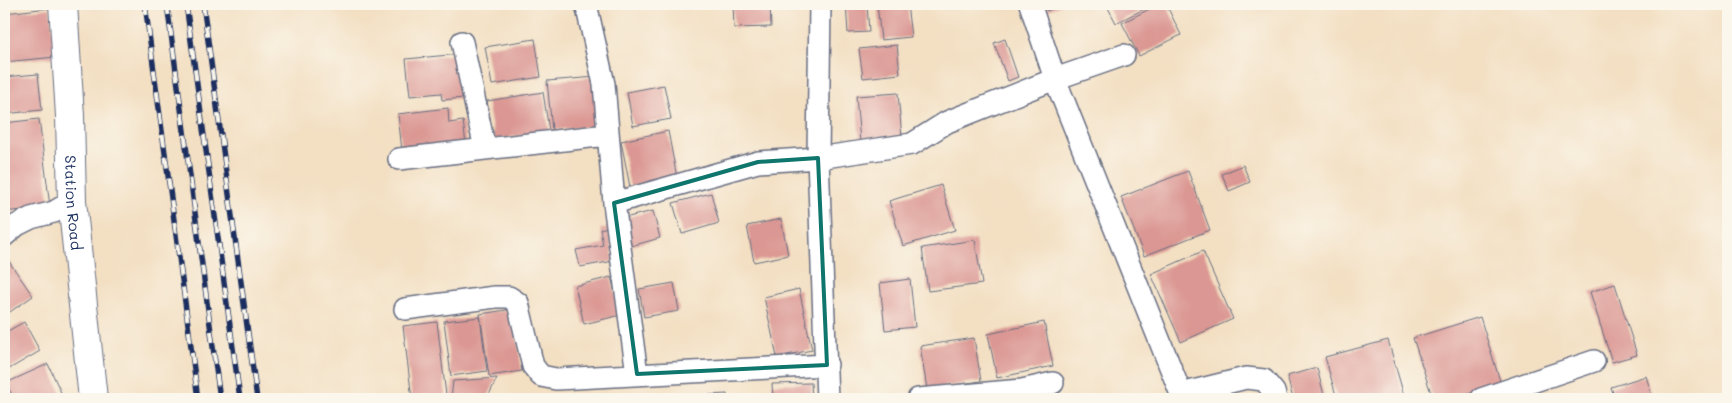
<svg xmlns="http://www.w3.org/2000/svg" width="1732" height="403" viewBox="0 0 1732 403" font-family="Mali,sans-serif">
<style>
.building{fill:#db9793}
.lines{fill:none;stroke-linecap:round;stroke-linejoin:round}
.minor-casing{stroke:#676d81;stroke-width:24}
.tertiary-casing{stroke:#676d81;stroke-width:30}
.minor{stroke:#fff;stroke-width:21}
.tertiary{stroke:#fff;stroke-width:28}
.rail-casing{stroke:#1b2f5e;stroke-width:5.5}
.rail{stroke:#fbf7ec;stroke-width:4;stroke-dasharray:11;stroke-linecap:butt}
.marked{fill:none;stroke:#0f766e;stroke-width:4;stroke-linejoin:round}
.labels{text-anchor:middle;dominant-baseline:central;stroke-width:4;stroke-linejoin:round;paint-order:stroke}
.street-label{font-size:15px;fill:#1b2f5e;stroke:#fbf7ec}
</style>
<rect width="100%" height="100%" fill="#fbf7ec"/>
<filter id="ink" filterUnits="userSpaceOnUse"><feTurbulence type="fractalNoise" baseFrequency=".02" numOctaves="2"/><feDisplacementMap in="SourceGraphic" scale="10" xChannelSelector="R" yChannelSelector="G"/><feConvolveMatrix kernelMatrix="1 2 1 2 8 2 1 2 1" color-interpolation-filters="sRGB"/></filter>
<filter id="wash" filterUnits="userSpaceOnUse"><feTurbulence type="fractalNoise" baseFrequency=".0096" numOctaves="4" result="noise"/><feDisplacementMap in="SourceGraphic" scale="20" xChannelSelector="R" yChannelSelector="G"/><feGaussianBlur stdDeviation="1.12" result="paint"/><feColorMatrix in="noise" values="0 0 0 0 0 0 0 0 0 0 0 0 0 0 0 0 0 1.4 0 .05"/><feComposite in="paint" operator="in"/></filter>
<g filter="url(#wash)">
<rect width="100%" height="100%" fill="#f3dfc2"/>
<g id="blocks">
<path class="building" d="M733,4H770L771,27L734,28Z
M846,4H867L869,32L848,33Z
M877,4H907L911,37L881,40Z
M1044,4H1064L1047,11Z
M1106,4H1154L1116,23Z
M1159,4H1166L1181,35L1139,56L1122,23Z
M50,8L56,57L4,62V13Z
M535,39L541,77L492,85L485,47Z
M1005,39L1018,77L1008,81L994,43Z
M897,45L900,74L863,78L859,49Z
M460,54L464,98L442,100L441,93L410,96L406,59Z
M38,74L42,110L4,114V77Z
M596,77L600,126L552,130L547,81Z
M664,85L671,119L633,126L627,92Z
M543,92L549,131L494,140L487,101Z
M898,93L902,138L860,142L856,96Z
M448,108L449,123L463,121L466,144L402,151L398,114Z
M39,119L50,207L4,212V123Z
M668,131L677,178L630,187L621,141Z
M1243,165L1250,182L1229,191L1222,174Z
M1188,171L1210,230L1144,256L1121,197Z
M941,185L955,230L903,246L889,201Z
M711,193L719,223L682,234L673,203Z
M653,211L660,238L631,246L624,218Z
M781,219L788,255L754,262L747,226Z
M608,227L614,261L580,267L576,250L603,245L600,229Z
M975,240L982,284L928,291L922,248Z
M1203,251L1233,319L1181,342L1151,274Z
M8,260L33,296L4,316V262Z
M611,277L621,315L584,324L575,286Z
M910,279L915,327L885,330L880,283Z
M674,283L679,311L644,317L639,289Z
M1615,284L1637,355L1612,362L1590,292Z
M799,289L812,350L777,357L764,297Z
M513,309L522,371L489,376L480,314Z
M480,317L487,371L451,376L444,321Z
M1480,317L1501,384L1453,399H1433L1413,338Z
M24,322L40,351L4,372V333Z
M437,322L446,395L412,399L403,326Z
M1044,322L1053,366L997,378L988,334Z
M974,338L981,381L927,389L920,346Z
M1388,340L1405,399H1337L1325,357Z
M48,364L64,399H14L6,383Z
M1317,368L1325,399H1293L1287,376Z
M1646,376L1653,399H1615L1611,387Z
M497,378L487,399H451L453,381Z
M811,383L812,399H773L772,384Z
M727,394V399H691L690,396Z"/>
</g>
</g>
<g filter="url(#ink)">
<use href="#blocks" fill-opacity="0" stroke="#676d81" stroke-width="1"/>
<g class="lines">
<g class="minor-casing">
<path id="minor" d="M586,4L604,84L614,203L637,374
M820,4L818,158L827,399
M1030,4L1055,79L1183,399
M462,42L485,149
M399,159L607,135
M614,203L758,162L818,158L912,144L947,122L1055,79L1124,55
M4,236L17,225L31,218L54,212L72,201
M405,309L495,297H509L518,303L533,366L541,376L556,379L827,365
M1181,394L1246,378L1264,380L1274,392L1276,399
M918,399L1022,390L1053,383
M1481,399L1594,361"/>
</g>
<g class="tertiary-casing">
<g id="tertiary">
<path id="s1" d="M63,4L70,116L72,201L93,399"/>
</g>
</g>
<use href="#minor" class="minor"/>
<use href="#tertiary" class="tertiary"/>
<g class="rail-casing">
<path id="rail" d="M145,4L198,399
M167,4L220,399
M186,4L240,399
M203,4L257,399"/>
</g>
<use href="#rail" class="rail"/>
</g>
</g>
<path class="marked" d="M818,158L827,365L637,374L614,203L758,162Z"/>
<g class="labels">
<g class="street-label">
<text stroke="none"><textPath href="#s1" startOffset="199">Station Road</textPath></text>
</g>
</g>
<rect width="1732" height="403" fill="none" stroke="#fbf7ec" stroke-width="20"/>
</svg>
